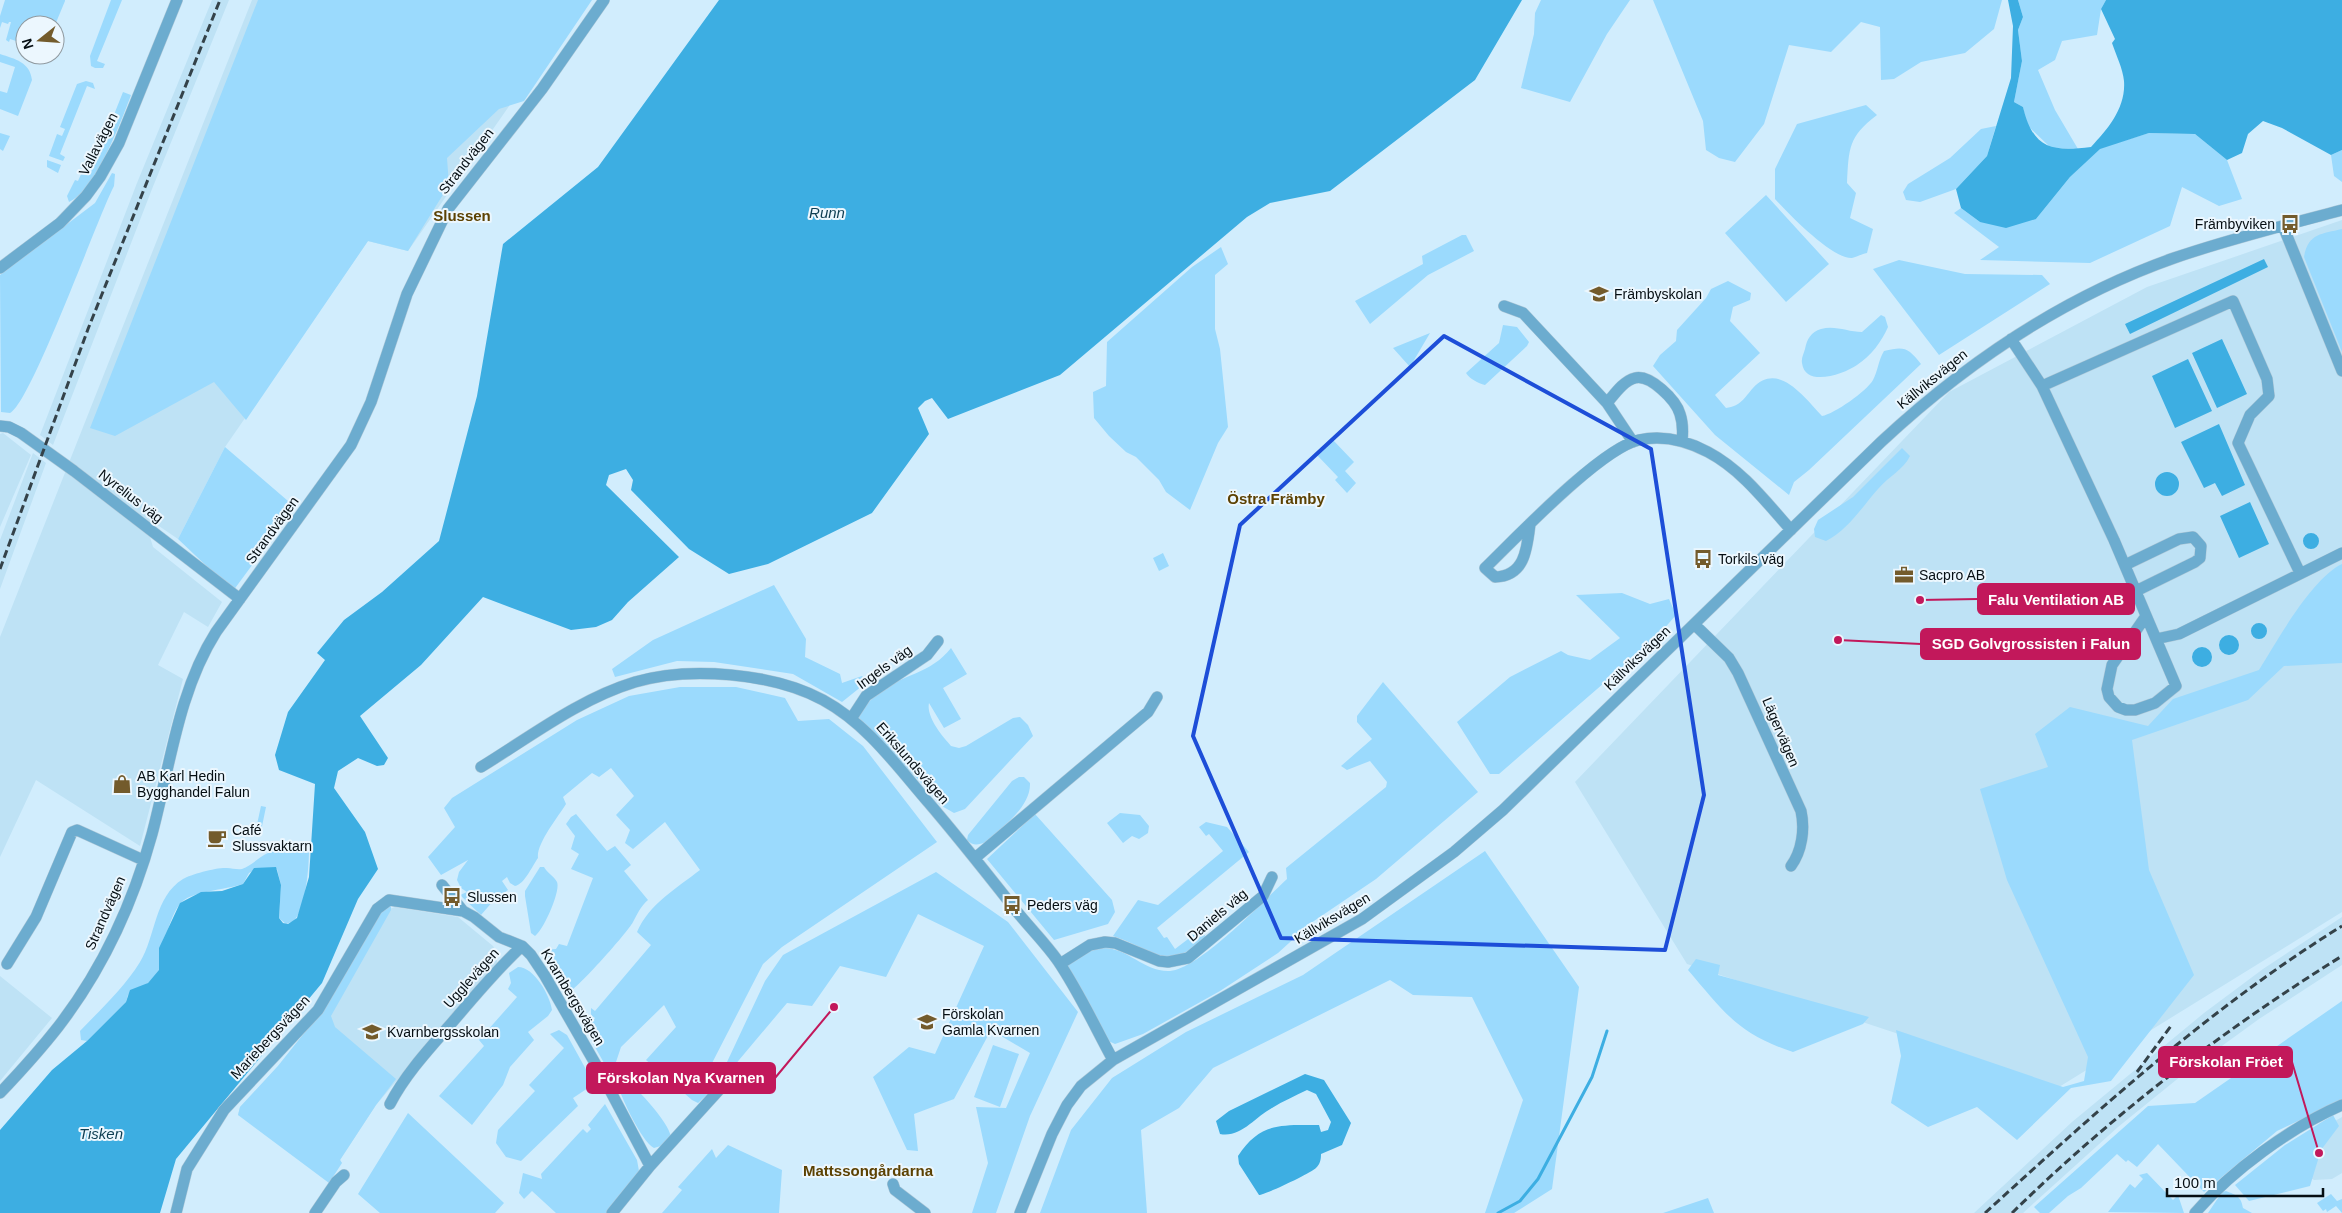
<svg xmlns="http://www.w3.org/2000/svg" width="2342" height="1213" viewBox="0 0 2342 1213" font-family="Helvetica,sans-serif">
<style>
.built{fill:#bee2f5}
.green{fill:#9bdafd}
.water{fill:#3daee2}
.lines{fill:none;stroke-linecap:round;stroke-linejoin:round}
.stream{stroke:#3daee2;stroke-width:3}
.minor-casing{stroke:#b0c9d8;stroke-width:12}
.minor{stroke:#6caccf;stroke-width:11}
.rail{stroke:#344249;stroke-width:3;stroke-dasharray:8 4;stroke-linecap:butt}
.marked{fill:none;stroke:#1d4ed8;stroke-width:4;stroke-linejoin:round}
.labels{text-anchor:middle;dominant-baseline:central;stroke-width:4;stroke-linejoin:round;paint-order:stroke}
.street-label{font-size:14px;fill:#050e13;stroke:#ecf7fe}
.poi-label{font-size:14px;fill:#050e13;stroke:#ecf7fe;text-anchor:start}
.water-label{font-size:15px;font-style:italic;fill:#0d3d52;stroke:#ecf7fe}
.neighbourhood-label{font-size:15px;font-weight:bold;fill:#5c4203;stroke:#ecf7fe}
.leader{fill:none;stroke:#c2185b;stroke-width:2}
.callout-dot{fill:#c2185b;stroke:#ecf7fe;stroke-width:2}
.callout{fill:#c2185b;stroke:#c2185b;stroke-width:2}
.callout-label{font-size:15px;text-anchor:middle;font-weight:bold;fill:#fff}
</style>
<rect width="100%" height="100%" fill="#d1edfd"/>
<path class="built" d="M212,0H229L152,189L53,445L40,435L137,183Z
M252,0H583L408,251L368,241L225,447L178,539L156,524L150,537L153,547L222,602L208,627L184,612L158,665L183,679L140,846L36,780L0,857V637Z
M2342,220V912L2059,1087L1687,964L1575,782L1949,392L2147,287Z
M3,433L31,455L0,527V434Z
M33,453L46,463L0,589V540Z
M395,907L458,917L493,946L497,953V963L376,1105L340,1160L342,1163L238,1115L240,1107L278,1066L329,1002L378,913Z
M2342,917V965L2259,1019L2186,1072L2118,1127L2023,1213H1974L2072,1122L2204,1013L2263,969Z
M0,976L52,1018L0,1081Z
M2342,1117V1173L2332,1179L2314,1180L2307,1176L2298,1142Z"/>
<path class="green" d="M5,0H65V1L55,25H25V44L10,39L9,42L6,40L11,22H9L8,24L2,22L0,28V16Z
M111,0H122L97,61L105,64L103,68H95L91,66L90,56Z
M258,0H592L524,101L499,109L447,158L449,185L408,251L368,241L246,420L214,382L115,436L90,428Z
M1541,0H1630L1607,34L1570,102L1521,88L1534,34L1535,13Z
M1653,0H2002L1994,29L1965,53L1921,62L1894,79L1881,80L1880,27L1861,22L1831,52L1789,45L1764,124L1735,162L1719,158L1706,150L1703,121Z
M2018,0H2106L2101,9L2097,35L2062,41L2055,60L2038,70L2055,110L2078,149L2051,148L2027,125L2023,107L2014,102L2022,61L2018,30L2023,17Z
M0,54C15,59 30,62 32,80L18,116L0,109V91L7,93L15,67L0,62Z
M86,81L93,83L95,89L87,86L60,154L65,157L63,161L49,156L57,134L62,136L65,129L60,127L77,84Z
M123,92L131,95C121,122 95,191 69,202L67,196L75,180L78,181L82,172L90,175Z
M1866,105L1877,115C1848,137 1849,148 1847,183L1856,193L1850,218L1873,229L1867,253C1862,254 1856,257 1852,258C1832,259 1788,213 1775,199V169L1797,124Z
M1996,126L1987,156L1956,189L1920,202L1906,200L1903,192L1908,184L1950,158L1981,129Z
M0,133L10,136L3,151L0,149Z
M2149,133L2195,134L2227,160L2242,199L2219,206L2182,187L2170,226L2090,263L1980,260L1999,247L1954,213L1961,208L1980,222L2036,219L2070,177L2100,148Z
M2342,150V182L2334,176L2331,155Z
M47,160L61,165L58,173L47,167Z
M112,173L115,174L114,186C97,219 31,403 10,413L1,412L0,275L95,203Z
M1766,195L1829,264L1786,302L1725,233Z
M2342,229V352L2304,257C2308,233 2322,234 2342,229Z
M1462,235H1466L1474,251L1428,275L1370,324L1355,301L1423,264L1422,256Z
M1221,247L1228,264L1215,275V329L1220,349L1228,427L1218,443L1190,510L1166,492L1159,480L1136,457L1126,452L1109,436L1094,418L1093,392L1106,386L1107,342L1192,267Z
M1899,260L1965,274L2042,275L2050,284L1939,355L1873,269Z
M1728,281L1751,293L1750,300L1733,307L1730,321L1760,353L1715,395L1726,408C1741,406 1744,398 1753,388C1778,361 1804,397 1822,416C1834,414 1867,391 1873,380C1878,371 1878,361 1884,351C1905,346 1908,348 1921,364L1809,470L1794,482L1789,495L1715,435L1653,366L1660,355L1676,341L1677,330L1706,298L1711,289Z
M1881,315L1885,317L1888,327C1882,341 1871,356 1857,365C1844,374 1805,388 1802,363C1801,358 1804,353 1805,349C1807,339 1811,332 1821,329C1835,325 1848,332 1862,332Z
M1503,325L1517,327L1529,342L1527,346L1485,385C1478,383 1470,379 1466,373L1499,343Z
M1430,333L1410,367L1393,348Z
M1332,439L1354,462L1345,471L1356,483L1347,493L1335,480L1338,477L1316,454Z
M225,447L295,507L233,591L178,539Z
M1902,448L1910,456C1904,469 1888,477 1878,489C1862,507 1848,530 1826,541L1815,537L1814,529L1818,520L1853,497Z
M1163,553L1169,566L1159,571L1153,558Z
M2342,564V663L2284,666L2248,700L2132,740L2149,870L2194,975L2111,1081L2071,1088L2017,1140L1977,1107L1928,1127L1891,1103L1901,1056L1896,1030L2063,1087L2084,1081L2088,1057L2007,880L1980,789L2048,767L2035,734L2070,707L2148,726L2173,699L2259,670C2277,641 2312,578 2342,564Z
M774,585L806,639L805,657L840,674L842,683L862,676L867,682L842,702L793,674L714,662L677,661L615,677L612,669L653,640Z
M1622,593L1650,604L1669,599L1676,615L1656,638L1499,774H1490L1457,722L1510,677L1561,651L1568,655L1590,660L1620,638L1576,595Z
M951,648L967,674L943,688L961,719L944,728L929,703C926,717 942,736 951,746L959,748L966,746L1013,718L1020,717L1028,725L1033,736L965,809L954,813L940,805L926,788L858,717C864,709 870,699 878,693C902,674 931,674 951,648Z
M1383,682L1478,792L1376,879L1311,923L1278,953L1220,991L1143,1034L1115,1044L1104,1039L1066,963C1077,958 1089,950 1101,948C1126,946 1143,971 1168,971C1198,971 1264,900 1287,879L1286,868L1386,787L1387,782L1370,761L1347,770L1341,766L1372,739L1357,722V716Z
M680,687H736L785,698L798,721L829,719L863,746L937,842L782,947L763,964L710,1067L722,1081L698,1103L692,1100L646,1060L676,1027L664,1005L621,1047L616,1062L608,1070L582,1024L588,1020L592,1023L595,1018L591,1015V1008L595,1011L651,945L637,932C649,904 677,888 700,870L665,822L633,849L625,843L630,830L616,815L634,796L611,768L599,777L592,773L563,797L566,804C558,817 536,844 538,858C532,866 525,884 515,886L510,883L507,877L502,881L508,890L494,900L481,915L460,895L467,892L461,888L457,880L459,872L468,860L441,875L428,857L455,827L444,808L452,798L577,720L629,696Z
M1019,777H1024L1030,783C1031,807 1002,827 986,842C978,845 973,846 967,840L968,835L1012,781Z
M261,806L266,807L261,831L256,829Z
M1120,813L1140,815L1149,826L1148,833L1139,839L1132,836L1123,843L1107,823Z
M576,814L607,851L615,846L631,865L624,871L648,900C640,907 638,913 633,922C627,933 578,988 568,993L564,990L543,952L544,950L556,949L559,944L567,946L593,878L571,869L579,854L571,849L575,836L566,824L571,817Z
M1035,814L1112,900L1115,912L1108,924L1054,940L987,859Z
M1206,822L1227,827L1249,852L1157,928L1164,938L1167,937L1175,949L1200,930L1207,938C1165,973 1155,950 1113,936L1138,900L1158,905L1223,851L1209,834L1206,836L1199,827Z
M302,848L309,850C309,867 306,907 294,921L286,924L279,918L281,885L277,869L257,868L249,873L243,884C226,890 189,891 180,904C174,911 171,921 168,929C160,946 158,951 160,970L148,983L128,995L126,1002L87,1041L81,1040L80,1031C101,1009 124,988 140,962C156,936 154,897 183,879C191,874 218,867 227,868C232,868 237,870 242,869C251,866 259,857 268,853C278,849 291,849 302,848Z
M1485,851L1579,987L1552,1189L1514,1213H1485L1523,1100L1472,997L1413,995L1390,980L1213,1068L1179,1108L1141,1130L1147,1213H1040L1071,1130L1112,1078L1186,1032L1303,975Z
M540,867H544C547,873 554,876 557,882C561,891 543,931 535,936L531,933L525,896V891Z
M936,872L1008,922L1078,1012L1030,1116L996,1213H972L988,1163L976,1107L1006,1108L1030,1053L991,1030L954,1099L914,1114L918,1151L907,1150L873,1077L909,1047L935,1054L984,946L918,914L886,977L840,966L812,1006L787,1003L734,1066L727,1062L765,981L783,955Z
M391,905V910L331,1016L335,1027L396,1079L376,1105L340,1160L342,1163L329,1183L238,1115L240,1107L278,1066L329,1002L378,913Z
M1696,959L1720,965L1718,975L1869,1017L1863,1024L1793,1052C1738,1034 1724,1012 1688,970Z
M518,967C534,967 550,995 552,1010L548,1016L528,1032L534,1040L510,1067L503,1085L472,1125L439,1096L484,1046L479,1040L517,997L508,989L511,983L509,973Z
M2342,1001V1100L2277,1131L2204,1192L2158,1144L2137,1167L2128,1160L2126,1162L2117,1154L2081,1188L2068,1196L2049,1213H2040L2034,1207L2148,1106L2195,1103Z
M559,1030L567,1035L594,1084L573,1098L578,1106L521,1161L506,1157L496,1143L498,1130L535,1091L529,1085L564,1048L550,1034Z
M993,1045L1019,1054L1000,1107L974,1097Z
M619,1076C633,1082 669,1122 671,1137L664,1145L654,1148C641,1141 620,1095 616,1080Z
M605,1104L637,1160L639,1171L608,1213H556L532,1191L524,1199L519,1193L523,1173L542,1179L541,1174L580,1132L583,1129L587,1133L591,1129L588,1125Z
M408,1113L504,1203L495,1213H380L358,1194Z
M2333,1115L2339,1126L2321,1150L2310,1186L2249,1201L2235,1185L2285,1145Z
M728,1145L782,1170L779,1213H662L682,1190L678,1187L712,1149L716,1158Z
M2147,1173L2173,1200L2178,1195L2184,1213L2108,1212L2130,1184L2135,1188L2143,1179L2139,1175Z
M2226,1191C2236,1195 2241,1196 2243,1208L2252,1213H2208L2222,1192Z
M2331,1194L2337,1201L2342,1199V1213L2336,1206L2327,1212L2326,1209L2323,1211L2317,1203Z
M1708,1198L1714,1213H1663Z"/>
<path class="water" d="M719,0H1522L1475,80L1330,191L1270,203L1247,217L1060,375L948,419L932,398L925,401L918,408L929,434L872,513L768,564L729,574L689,549L631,490L633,480L626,469L609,475L606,485L679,557L628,602L612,620L596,627L571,630L483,597L421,665L360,716L388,758L384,765L377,766L358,758L338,771L334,788L365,832L378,869L358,899L322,983L176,1159L160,1213H0V1130L52,1070L87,1041L126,1002L130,990L148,983L159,970V948L180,903L201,892L222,891L243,884L254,868L276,867L281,885L279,918L283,923L288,924L297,918L309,877L315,784L279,770L275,755L288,712L325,660L317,653L344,620L382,592L439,541L477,396L503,244L598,167Z
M2008,0H2018L2023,17L2018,30L2022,61L2014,102L2023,107C2033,149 2052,152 2091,147C2108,129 2126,108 2124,81C2123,69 2116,55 2112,43L2115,39L2101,9L2106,0H2342V150L2331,155L2282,128L2263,121L2248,134L2242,153L2227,160L2195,134L2149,133L2100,149L2070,177L2036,219L2006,228L1980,222L1961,208L1956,189L1987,156L2011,78L2013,26Z
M2264,259L2268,267L2130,334L2125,324Z
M2222,339L2247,394L2217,408L2192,353Z
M2188,359L2212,411L2175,428L2152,376Z
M2219,424L2245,485L2222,496L2215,483L2204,488L2181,442Z
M2155 484a12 12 0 1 1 24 0a12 12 0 1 1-24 0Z
M2250,502L2269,544L2239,558L2220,516Z
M2303 541a8 8 0 1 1 16 0a8 8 0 1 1-16 0Z
M2251 631a8 8 0 1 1 16 0a8 8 0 1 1-16 0Z
M2219 645a10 10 0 1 1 20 0a10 10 0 1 1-20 0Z
M2192 657a10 10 0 1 1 20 0a10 10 0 1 1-20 0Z
M1305,1074L1324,1080L1351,1123L1342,1145L1321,1154C1321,1160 1320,1164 1316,1168C1311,1173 1265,1195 1259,1195L1239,1164L1238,1156C1260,1122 1282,1125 1319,1125L1321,1132L1328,1130L1331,1122L1316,1094L1307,1090C1295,1096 1283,1101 1272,1108C1255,1117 1241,1138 1220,1134L1216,1121L1229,1111Z"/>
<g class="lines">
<path class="stream" d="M1498,1213L1520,1201L1538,1179L1592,1077L1607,1031"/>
<g class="minor-casing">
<path id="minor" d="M2283,226L2342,371
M0,268L60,223L86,196L100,177L119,143L177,0
M1504,306L1523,313L1607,403L1633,442
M2011,339L2042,386L2114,540L2176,686L2155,703L2135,710H2126L2118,707L2109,697L2107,689L2112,665L2146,616
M2042,386L2233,301L2267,379L2269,396L2250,415L2238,443L2300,573
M1607,403C1614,395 1623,381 1635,378C1650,374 1676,400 1680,414C1683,423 1683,432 1682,441
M0,426L9,427L21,433L74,471L240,599
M1530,524C1527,549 1525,576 1495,577L1485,568C1515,539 1601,448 1639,440C1662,435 1687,441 1708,452C1742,470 1766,502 1791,530
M2125,565L2179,539L2193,537L2201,546L2200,558L2195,562L2136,591
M1694,624L1729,658L1738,673L1801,811C1805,829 1802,851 1791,866
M2156,639L2179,634L2342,553
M851,719L866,696L927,655L938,641
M481,767C530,737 579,699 635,682C689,666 773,673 823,700C867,724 896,765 928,802C959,838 988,875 1018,913C1031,929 1046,944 1058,961C1079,992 1095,1027 1113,1060
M975,858L1148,712L1157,697
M442,885L463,911L474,917L499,937L522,946L531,955L545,976L603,1077L650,1166
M7,964L36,917L72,832L77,830L143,860
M1060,964L1090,945L1105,942L1115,943L1159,961L1168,962L1188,958L1263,896L1272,877
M0,1093C20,1072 40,1050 58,1027C102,970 133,903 152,834C170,767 178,692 216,632L351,445L371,402L407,294L448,209L542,89L604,0
M390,1104C405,1075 428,1050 450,1025C473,998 496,970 522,946
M893,1184L895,1190L925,1213
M176,1213L187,1169L224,1110L318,1010L377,909L389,900L463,911
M315,1213L336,1182L344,1175
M612,1213L650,1166L729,1079
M1020,1213L1052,1134L1067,1105L1081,1086L1113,1060L1362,919L1454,852L1503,810L1881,442C1967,362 2063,297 2174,258C2229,239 2286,225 2342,210
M2195,1213C2231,1171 2291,1127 2342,1105"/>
</g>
<use href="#minor" class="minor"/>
<path class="rail" d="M0,569L88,329L220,0
M2137,1072L2171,1026
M1985,1213C2098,1110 2211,1007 2342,926
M2012,1213C2112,1115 2223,1030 2342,956"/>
</g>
<path class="marked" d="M1444,336L1651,449L1704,795L1665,950L1281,938L1193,736L1240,525Z"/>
<defs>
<g id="bus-bare" transform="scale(1.5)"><path d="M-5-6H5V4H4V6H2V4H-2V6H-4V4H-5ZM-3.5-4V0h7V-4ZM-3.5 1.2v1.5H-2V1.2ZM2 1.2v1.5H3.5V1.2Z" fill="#735b2c" stroke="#ecf7fe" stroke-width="2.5" paint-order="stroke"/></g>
<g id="school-bare" transform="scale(1.5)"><path d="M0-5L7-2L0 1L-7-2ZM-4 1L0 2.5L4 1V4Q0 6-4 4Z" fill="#735b2c" stroke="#ecf7fe" stroke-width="2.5" paint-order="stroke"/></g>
<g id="office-bare" transform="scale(1.5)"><path d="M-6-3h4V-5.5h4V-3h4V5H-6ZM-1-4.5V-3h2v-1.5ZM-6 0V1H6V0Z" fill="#735b2c" stroke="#ecf7fe" stroke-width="2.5" paint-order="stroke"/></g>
<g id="shop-bare" transform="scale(1.5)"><path d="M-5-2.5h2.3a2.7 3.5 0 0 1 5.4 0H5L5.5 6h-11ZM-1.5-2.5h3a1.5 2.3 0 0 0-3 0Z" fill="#735b2c" stroke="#ecf7fe" stroke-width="2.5" paint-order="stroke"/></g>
<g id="cafe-bare" transform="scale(1.5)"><path d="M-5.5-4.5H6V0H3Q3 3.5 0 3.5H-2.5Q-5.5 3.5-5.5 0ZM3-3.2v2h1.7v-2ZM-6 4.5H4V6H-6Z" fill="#735b2c" stroke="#ecf7fe" stroke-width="2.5" paint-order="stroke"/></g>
</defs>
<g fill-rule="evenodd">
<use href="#bus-bare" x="2290" y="224"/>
<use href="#school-bare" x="1599" y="294"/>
<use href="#bus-bare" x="1703" y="559"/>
<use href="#office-bare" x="1904" y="575"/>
<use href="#shop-bare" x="122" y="784"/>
<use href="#cafe-bare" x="217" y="838"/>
<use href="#bus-bare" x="452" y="897"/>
<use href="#bus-bare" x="1012" y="905"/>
<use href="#school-bare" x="927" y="1022"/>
<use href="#school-bare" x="372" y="1032"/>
</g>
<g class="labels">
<g class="street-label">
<text transform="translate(98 144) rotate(-63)">Vallavägen</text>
<text transform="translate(466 161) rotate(-52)">Strandvägen</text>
<text transform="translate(1932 379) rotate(-39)">Källviksvägen</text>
<text transform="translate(131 496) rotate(38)">Nyrelius väg</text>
<text transform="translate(272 530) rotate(-54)">Strandvägen</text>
<text transform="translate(1637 658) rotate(-44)">Källviksvägen</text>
<text transform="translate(884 667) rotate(-36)">Ingels väg</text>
<text transform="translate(1781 732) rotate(67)">Lägervägen</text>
<text transform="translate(913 763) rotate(49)">Erikslundsvägen</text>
<text transform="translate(105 913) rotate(-66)">Strandvägen</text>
<text transform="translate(1217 915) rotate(-40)">Daniels väg</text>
<text transform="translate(1332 918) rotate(-31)">Källviksvägen</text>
<text transform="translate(471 978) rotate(-48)">Ugglevägen</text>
<text transform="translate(573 997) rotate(59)">Kvarnbergsvägen</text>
<text transform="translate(270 1037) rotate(-47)">Mariebergsvägen</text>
</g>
<g class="poi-label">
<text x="2275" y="224" text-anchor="end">Främbyviken</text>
<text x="1614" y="294">Främbyskolan</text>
<text x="1718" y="559">Torkils väg</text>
<text x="1919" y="575">Sacpro AB</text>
<text x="137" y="776">AB Karl Hedin<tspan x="137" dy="16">Bygghandel Falun</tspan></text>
<text x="232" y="830">Café<tspan x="232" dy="16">Slussvaktarn</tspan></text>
<text x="467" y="897">Slussen</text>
<text x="1027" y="905">Peders väg</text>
<text x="942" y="1014">Förskolan<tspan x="942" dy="16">Gamla Kvarnen</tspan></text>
<text x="387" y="1032">Kvarnbergsskolan</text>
</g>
<g class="water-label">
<text x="827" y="212">Runn</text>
<text x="101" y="1133">Tisken</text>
</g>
<g class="neighbourhood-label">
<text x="462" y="215">Slussen</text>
<text x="1276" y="498">Östra Främby</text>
<text x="868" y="1170">Mattssongårdarna</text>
</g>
</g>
<path class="leader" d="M1920 600L1978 599M1838 640L1921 644M2319 1153L2292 1062M834 1007L775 1078"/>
<g class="callout-dot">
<circle cx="1920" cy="600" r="5"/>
<circle cx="1838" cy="640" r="5"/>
<circle cx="2319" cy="1153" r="5"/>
<circle cx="834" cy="1007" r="5"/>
</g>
<g class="callout">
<rect x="1978" y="584" width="156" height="30" rx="5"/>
<rect x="1921" y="629" width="219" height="30" rx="5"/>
<rect x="2159" y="1047" width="133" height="30" rx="5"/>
<rect x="587" y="1063" width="188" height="30" rx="5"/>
</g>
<g class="callout-label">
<text x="2056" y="605">Falu Ventilation AB</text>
<text x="2031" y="649">SGD Golvgrossisten i Falun</text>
<text x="2226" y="1067">Förskolan Fröet</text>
<text x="681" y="1083">Förskolan Nya Kvarnen</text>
</g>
<g transform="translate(40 40) rotate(253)"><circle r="24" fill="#ecf7fe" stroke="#909aa0"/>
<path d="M0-4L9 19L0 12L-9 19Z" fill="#735b2c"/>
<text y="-8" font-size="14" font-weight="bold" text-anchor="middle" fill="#050e13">N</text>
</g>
<path d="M2167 1188v8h156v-8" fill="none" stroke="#050e13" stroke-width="2.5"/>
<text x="2174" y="1188" font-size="15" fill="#050e13" stroke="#ecf7fe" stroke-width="4" paint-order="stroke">100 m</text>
</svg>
